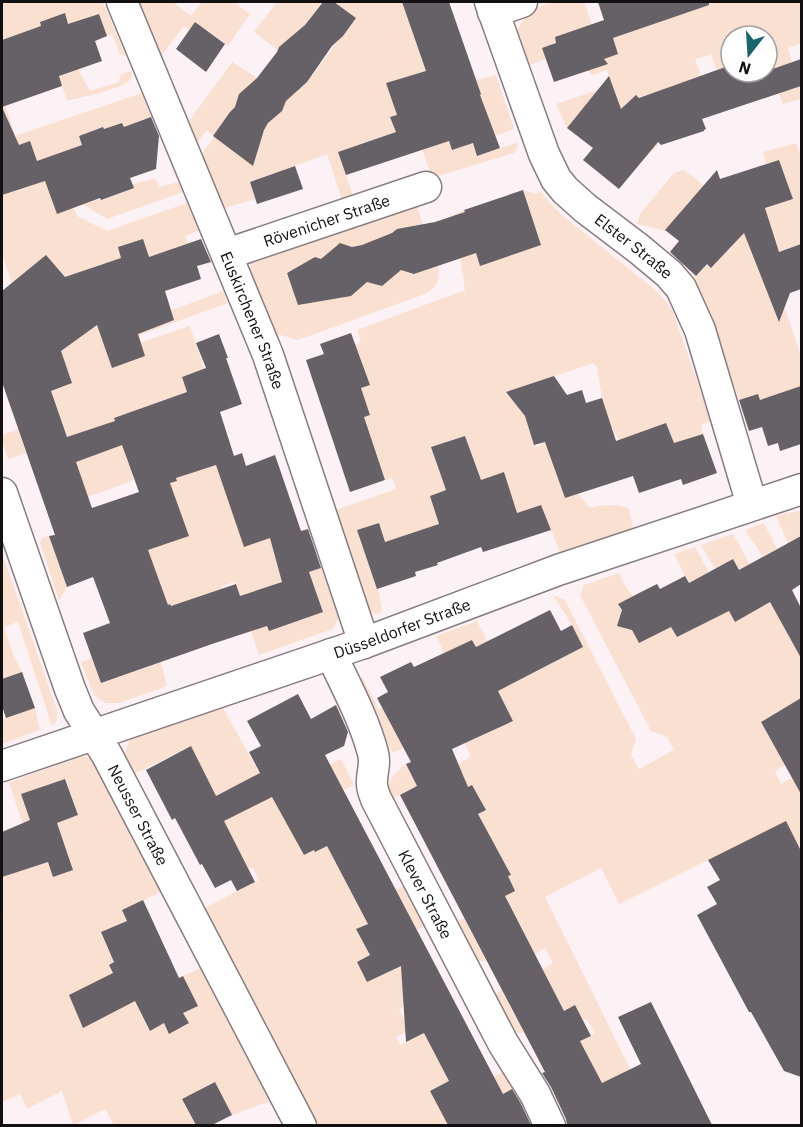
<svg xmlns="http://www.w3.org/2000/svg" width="803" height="1127" viewBox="0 0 803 1127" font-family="'IBM Plex Sans',sans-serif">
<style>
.green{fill:#fae0d1;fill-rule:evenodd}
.building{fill:#666067;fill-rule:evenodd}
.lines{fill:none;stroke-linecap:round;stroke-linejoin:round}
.minor-casing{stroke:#877d81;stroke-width:33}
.minor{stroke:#fff;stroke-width:30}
.labels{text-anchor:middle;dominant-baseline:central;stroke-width:5;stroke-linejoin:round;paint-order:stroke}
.street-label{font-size:16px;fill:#131011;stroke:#fff}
</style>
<rect width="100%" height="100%" fill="#fcf1f5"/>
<path class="green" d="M2,2H103L126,56L120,54L112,34L107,36L99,14L87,18L71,32L64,14L40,22L41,26L2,41Z
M137,2H173L191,16L202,2H234L250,14L228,46L207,30L201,38L184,26L161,56Z
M277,2H322L283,54L254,32Z
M334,2H402L403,4L410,2H423L426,9L407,16L452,150L473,143L477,156L519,142L514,153L438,176L430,172L398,79L386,83L397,115L391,117L396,132L338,152L354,199L343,203L327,154L295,166L250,181L255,199L222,209L200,157L214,137L243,158L307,72L312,76L355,18Z
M553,2H584L604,59L618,54L613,38L652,25L644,2H658L662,12L706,6L704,2H801V43L788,48L792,62L784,65C797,77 801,81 801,99L783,104L774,81L767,72V36H731V65L717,70L711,54L695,59L705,88L680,97L677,84L658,92L647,116L658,145L644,159L567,128L556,104L612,85L607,70L593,75L588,71L568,33L555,37L556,43L546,59L527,66L516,33C526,12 532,9 553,2Z
M232,62L257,78L214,136L206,130L195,146L187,124Z
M78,69L90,91L119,82L121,74L132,71C132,75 132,77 130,80C125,88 78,98 67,101L59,76Z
M496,75L514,129L496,136L491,123H488L478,95L481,94L476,80Z
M142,93L151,117L136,122L137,127L126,131L122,123L104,129L103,127L79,136L88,164L74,208L77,216L107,231L187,203L199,231L185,236L188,244L149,257L118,247L128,276L109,283L102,264L78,273L96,326L113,320L124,348L190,326L204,369L182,377L187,392L114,418L134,480L88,497L76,462L96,454L67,437L51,391L72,382L68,371L50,377L15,292L2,255V95L15,136Z
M796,143L802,158L801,244L767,256L801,356V396L800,392L762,406L758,394L739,400L705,302L693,280L707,264L712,268L732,246L637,224L640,214L674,173L683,170L693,176L706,189L755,212L793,199L779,160L766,164L763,152Z
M155,179L160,187L178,182L183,192L107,219L83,204L101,199L102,200L133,188L132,184Z
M523,190L537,194L540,191L551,204L563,216L653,288L665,300L673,312L711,421L701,425L703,434L674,443L666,423L626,454L612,427L595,434L554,468L565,498L578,494L590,508C603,505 616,503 629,509L633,528L560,552L541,505L528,509L513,519L505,497L511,494L504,472L481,480L465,436L431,447L446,490L430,496L441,530L425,529L385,542L379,523L357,530L379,593L382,612L377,614L371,612L336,510L396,489L392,478L385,480L363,417L370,415L361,388L369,385L355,345L361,342L357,330L465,290L460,258L446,218L464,210L468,220L465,222L480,266L541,245ZM594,363L597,368L602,398L610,423L550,441L536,447L525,416L506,392Z
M415,201L424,226L286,272L299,305L436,258C441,274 441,286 425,294L298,340L273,333L248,270L252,262L260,254Z
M223,291L228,303L128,339L159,315Z
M18,429L26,453L8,459L2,440V435Z
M215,452L269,532L283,581L255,591L269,630L323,612L309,572L322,568L340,615L333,629L259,655L235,582L221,586L222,590L171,607L170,604L156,609L160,658L167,686L119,703H105L94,695L81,662L92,658L101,683L149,667L115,567L149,549L188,536L170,483L177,481L176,478Z
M801,510V536L788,543L776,516Z
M764,523L777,549L763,557L745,530Z
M733,534L792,641L801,636L802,691L800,692L801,695V721L795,710L783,717L779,711L761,722L785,765L775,771L781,784L801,773V851L785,822L619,904L601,868L545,897L658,1125H625L618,1113L629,1107L613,1078L602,1083L580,1040L595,1034L587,1019L583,1020L575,1005L564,1011L543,969L553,963L545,948L535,954L505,896L515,891L500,862L503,860L491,839L478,846L467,825L478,819L470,805L480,799L472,786L462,790L451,769L471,756L454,721L393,753L363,697L361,675L379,709L382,708L394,730L438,708L444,693L469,742L513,721L473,640L444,653L436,636L477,621L509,685L583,647L572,625L553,595L565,600L636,739L631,755L639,769L674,750L667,737L651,731L580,595L584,585L619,573L625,585L633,597L618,604L624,614L620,615L619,621L622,627L627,629L631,627L639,643L671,627L677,637L697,627L686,605L697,599L709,621L729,611L735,622L760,608L733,559L715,569L701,545Z
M49,536L67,587L59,600L40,543L42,538Z
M695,547L709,572L689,583L674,554Z
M2,553L57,710V720L52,726L18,622L4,627L14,657L23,674L2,679Z
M35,708L40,730L2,744V719Z
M223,708L266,785L309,775L341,759L354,785L344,790L338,780L298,844L304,855L348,835L337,865L360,908L407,884L425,920L423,927L417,930L402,901L369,923L358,928V932L376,951L388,973L409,961C408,968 401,985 403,990C404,994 408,999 410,1003L399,1009L410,1030L396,1037L400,1045L460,1015L450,1081L430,1091L436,1102L458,1095L505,1071L513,1088L471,1110L472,1112L446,1125H316L307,1104L205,908L259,880L253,868L249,869L222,822L241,812L229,789L216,796L191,746L134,774L124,755L130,740Z
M84,756L94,758L163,891L122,910L127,921L101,932L114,962L109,965L115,978L135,1001L149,1031L164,1023L170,1034L188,1024L183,1013L197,1006L183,976L203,967L273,1100L232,1115L214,1082L182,1099L196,1126L114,1125L105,1109L73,1125L62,1091L27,1109L20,1094L2,1102V916L4,915L2,911V877L5,876L2,864V827L8,839L31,848L37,866L48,862L53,877L73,869L57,823L78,815L66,779L21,794L34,831L26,834L9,782Z
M406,764L417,786L390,800C387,785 388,779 401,769L400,768Z
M464,918L486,961H474L454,923Z
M501,989L524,1033H512L493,998Z"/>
<path class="building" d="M323,2H334L356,18L343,36L332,46L307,82L286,101L282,111L268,123L264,130L253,166L213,136L230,112L235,107L239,94L257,78L277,52L279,47L305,25Z
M402,2H449L481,94L480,95L500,148L477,156L473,143L452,150L449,141L346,175L338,152L396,132L390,117L397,115L386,83L426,71Z
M598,2H709V5L613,38L618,54L604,59L608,64L554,82L542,48L556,43L555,37L604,20Z
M65,13L68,24L99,14L107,36L95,41L102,61L59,76L62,86L2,107L19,145L30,141L37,161L82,145L79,136L103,127L104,129L122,123L124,127L151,117L159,136L156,169L130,178L134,188L101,200L100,198L57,214L45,181L2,195V40L41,26L40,22Z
M195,22L225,44L206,72L176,49Z
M801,59V86L702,119L706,129L704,130V131L661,145L658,142L619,189L583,160L593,148L567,128L609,76L621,109L636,95L639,98L731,65V72H767V71Z
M779,160L793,199L765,208L779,252L801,244V289L790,293L779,322L744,233L711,268L707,264L696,276L670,252L679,241L665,230L717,170L720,179Z
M295,166L303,189L257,204L250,182Z
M523,190L541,245L480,266L476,253L414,274L401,270L382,286L367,282L351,296L298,305L287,273L315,257L321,259L340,243L352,247L362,245L392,233L397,229L435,222L465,212L464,210Z
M143,239L149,257L201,239L211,262L197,266L201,279L165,291L174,320L138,334L145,356L112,368L97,325L61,351L72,383L51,391L67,437L115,421L114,418L187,392L182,377L206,368L196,343L219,334L228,358H226L242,404L220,412L234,456L242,453L246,466L275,455L301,531L308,529L321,568L309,572L323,612L269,631L267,626L212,644L101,683L83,633L110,623L93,577L67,587L49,536L55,535L2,382V291L46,255L65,277L121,258L118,247ZM122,445L139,492L92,508L76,462ZM216,465L244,547L270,538L282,582L240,596L236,584L171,606L170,604L168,605L148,550L189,536L170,483L177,481L176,478Z
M351,333L370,385L361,388L370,415L364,417L385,480L350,492L306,360L324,354L320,344Z
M554,376L567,395L582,390L586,403L602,398L616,441L666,423L674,443L703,434L717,473L683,485L681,479L639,493L633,476L565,498L545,442L534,445L525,416L506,392Z
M801,386V444L780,451L778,443L768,446L762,427L749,431L739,400L758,394L760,400Z
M465,436L481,480L504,472L517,513L541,505L551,530L483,552L481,547L437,563L438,565L415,572L416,576L377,589L357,530L379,523L385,542L439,524L430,496L446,490L431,447Z
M801,536V584L792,590L801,608V658L770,602L735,622L729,611L677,637L671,627L639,643L632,630L617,626L622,610L618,604L643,591L657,584L660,589L685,576L689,583L733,559L739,570Z
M550,610L561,631L572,625L583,647L498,691L513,721L452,749L468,787L472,785L486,810L478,814L511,875L508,876L515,891L505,896L564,1011L575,1005L591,1036L580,1041L602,1083L641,1064L618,1017L651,1002L712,1125H567L566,1119L551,1087L542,1073L545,1072L400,795L417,786L406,764L411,762L377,698L388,692L380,677L411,662L414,667L472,640L476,647Z
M22,672L35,708L6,718L2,706V679Z
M298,694L311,719L336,705L348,732L344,746L325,755L503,1094L512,1089L520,1102L531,1125H448L430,1091L449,1081L424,1033L406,1042L401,966L367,982L357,962L370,955L356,929L368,924L327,846L315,852L314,850L304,855L272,797L224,821L255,882L237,891L231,880L215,888L202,864L200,865L175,818L172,820L146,770L191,746L216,796L260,773L249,752L261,746L247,721Z
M801,698V794L761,722Z
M65,779L78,815L57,823L73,870L53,877L48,862L2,877V832L30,820L21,794Z
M786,821L801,851V1077L784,1071L751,1012H749L697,915L717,904L707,887L720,880L708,860Z
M143,900L179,978L183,976L198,1006L183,1013L189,1023L169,1034L164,1023L150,1031L135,1001L83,1028L69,995L113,973L109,965L114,962L101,932L127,921L122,910Z
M215,1082L232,1115L212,1125H196L182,1099Z"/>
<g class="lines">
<g class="minor-casing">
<g id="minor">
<path id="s1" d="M122,2L268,355L364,643"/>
<path id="s2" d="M490,2L544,154L556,179L565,190L585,208L639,249L669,274L681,288L700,330L752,505"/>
<path d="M493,12L522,2"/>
<path id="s3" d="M227,254L426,187"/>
<path id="s4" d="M2,493L70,689L79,711L107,755L301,1126"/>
<path id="s5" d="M331,654C346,686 364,719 373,753C376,766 372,769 372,781C371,787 374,793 376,799L503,1043L535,1094L550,1126"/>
<path id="s6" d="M2,766L364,643L558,570L802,489"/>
</g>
</g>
<use href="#minor" class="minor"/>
</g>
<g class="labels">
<g class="street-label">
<text stroke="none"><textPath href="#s3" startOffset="105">Rövenicher Straße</textPath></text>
<text stroke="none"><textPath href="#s2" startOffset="292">Elster Straße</textPath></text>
<text stroke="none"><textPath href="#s1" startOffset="344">Euskirchener Straße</textPath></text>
<text stroke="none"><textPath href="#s6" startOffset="423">Düsseldorfer Straße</textPath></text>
<text stroke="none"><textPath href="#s4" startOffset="351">Neusser Straße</textPath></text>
<text stroke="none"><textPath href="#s5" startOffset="262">Klever Straße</textPath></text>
</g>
</g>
<rect width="803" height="1127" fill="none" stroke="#131011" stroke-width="6"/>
<g transform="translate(749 54) rotate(197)"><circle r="28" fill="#ffffff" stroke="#a19fa0" stroke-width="1.5"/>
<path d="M0-4.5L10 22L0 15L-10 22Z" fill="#18656d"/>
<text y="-9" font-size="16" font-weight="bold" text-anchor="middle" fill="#131011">N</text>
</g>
</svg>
